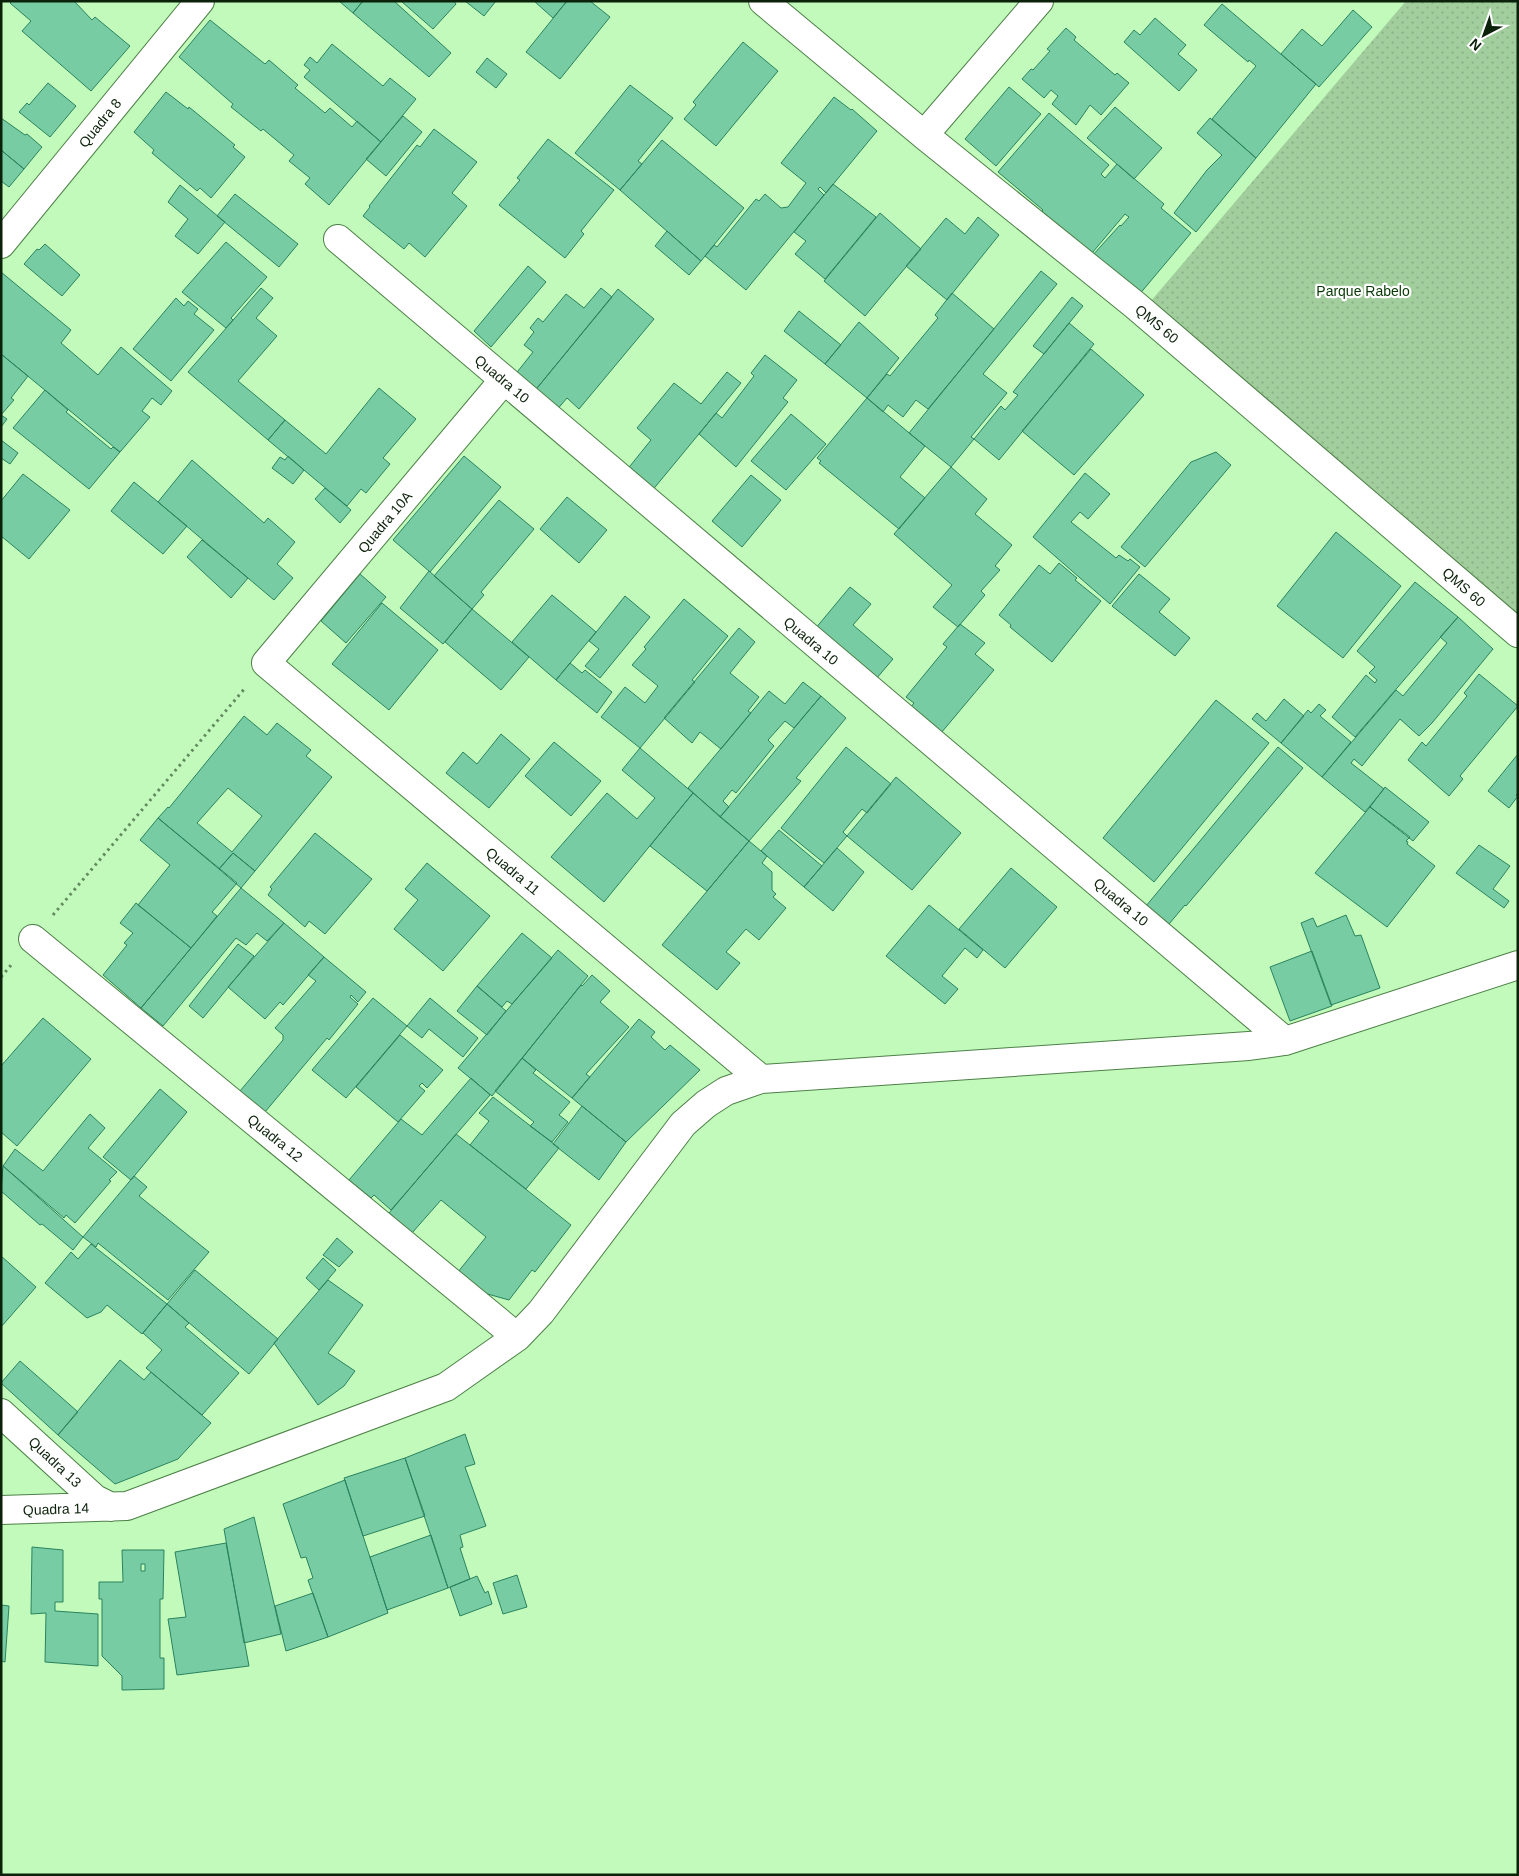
<svg xmlns="http://www.w3.org/2000/svg" width="1519" height="1876" viewBox="0 0 1519 1876" font-family="Arial,sans-serif">
<style>
.park{fill:url(#park-dots)}
.building{fill:#77cca3;stroke:#2a835e;fill-rule:evenodd}
.lines{fill:none;stroke-linecap:round;stroke-linejoin:round}
.street-casing{stroke:#4d8047;stroke-width:30}
.path{stroke:#638a5f;stroke-width:3;stroke-dasharray:2.5 4;stroke-linecap:butt}
.street{stroke:#fff;stroke-width:28}
.labels{text-anchor:middle;dominant-baseline:central;stroke-width:4.5;stroke-linejoin:round;paint-order:stroke}
.street-label{font-size:14px;fill:#0c210a;stroke:#fff}
.park-label{font-size:14px;fill:#073a04;stroke:#fff}
</style>
<defs>
<pattern id="park-dots" width="8" height="8" patternUnits="userSpaceOnUse" patternTransform="scale(1.25)"><rect width="8" height="8" fill="#a1ce9c"/><path d="M2 2h.1M6 6h.1" fill="none" stroke="#89b185" stroke-width="1.8" stroke-linecap="round"/></pattern>
</defs>
<rect width="100%" height="100%" fill="#c1faba"/>
<path class="park" d="M1406,1H1518V625L1145,308Z"/>
<path class="building" d="M12,1H74L92,20L95,17L130,46L91,91L22,31L31,21L10,3Z
M339,1H363L353,13Z
M363,1H394L451,53L429,77L353,13Z
M401,1H454L456,4L433,29Z
M465,1H496L484,16Z
M534,1H567L553,18Z
M567,1H590L610,17L560,79L526,52Z
M1222,4L1316,84L1256,158L1212,119L1256,66L1249,60L1248,62L1204,25Z
M1353,10L1372,27L1319,87L1281,54L1302,29L1322,46Z
M1155,18L1186,45L1178,54L1197,70L1179,91L1124,42L1134,30L1140,35Z
M210,20L265,64L269,60L298,85L295,88L325,113L330,108L352,127L357,121L381,142L329,205L305,184L310,178L289,161L294,155L263,129L261,131L231,107L233,104L179,57Z
M1066,28L1076,37L1074,40L1115,75L1117,73L1129,83L1101,115L1090,105L1076,125L1052,104L1058,96L1051,90L1044,98L1022,79L1031,69L1033,70L1050,51L1047,49Z
M743,42L778,71L716,146L684,119L696,105L693,102Z
M332,44L383,86L390,78L416,99L381,142L304,77L310,70L304,65L310,57L317,63Z
M487,58L507,74L496,88L476,72Z
M48,83L76,106L50,137L19,112L27,103L29,105Z
M630,85L673,118L638,161L642,164L620,190L575,153Z
M1009,87L1041,114L996,166L965,139Z
M166,92L188,109L189,107L235,145L233,147L245,157L211,198L200,188L197,191L152,153L154,150L134,132Z
M834,97L851,110L852,109L877,131L826,193L820,187L818,189L824,195L746,290L705,256L714,245L717,247L756,199L759,201L765,194L781,208L788,207L806,183L781,163Z
M1115,107L1162,148L1134,179L1087,138Z
M1049,113L1109,165L1101,174L1105,178L1117,164L1164,204L1161,208L1191,233L1138,296L1092,256L1120,225L1121,226L1129,217L1125,214L1087,259L1038,217L1043,210L998,172Z
M403,116L422,132L386,176L366,159Z
M1,118L25,135L27,134L42,147L24,169L1,150Z
M1210,118L1256,158L1196,232L1174,213L1207,170L1222,155L1197,133Z
M434,129L477,162L452,193L467,206L425,257L409,243L404,249L363,216L370,207L369,206L417,145L420,147Z
M548,139L614,190L581,231L584,234L565,258L499,205L520,180L517,178Z
M662,140L744,208L701,261L620,190Z
M1,150L24,169L9,187L1,181Z
M833,184L876,217L825,279L795,254L806,241L794,232Z
M180,185L225,222L198,254L175,236L188,219L168,202Z
M235,194L298,244L279,267L217,216Z
M880,213L921,249L865,316L824,281Z
M978,217L999,235L947,300L906,266L946,218L965,234Z
M667,231L701,261L689,275L655,246Z
M226,242L267,277L231,318L233,320L226,328L182,292Z
M45,244L80,275L62,296L24,264L37,249L39,250Z
M528,266L546,282L491,347L474,331Z
M1041,271L1057,284L983,374L1007,393L971,437L974,439L951,467L909,433Z
M1,272L71,330L61,343L98,375L121,347L172,391L161,405L152,398L142,411L150,417L120,452L1,354Z
M261,288L273,298L256,318L277,336L238,381L285,420L268,440L188,372Z
M601,288L612,297L533,393L514,376L533,352L524,345L534,332L530,328L538,318L543,322L566,294L584,308Z
M618,289L654,319L579,409L567,398L555,412L533,393Z
M952,293L994,329L928,409L916,400L903,417L888,405L883,412L867,398L887,374L890,376L938,318L935,315Z
M1072,297L1083,306L1044,354L1033,346Z
M176,298L184,306L188,301L198,309L194,314L214,330L171,381L133,349Z
M799,311L841,345L825,364L784,331Z
M859,322L899,358L867,398L825,364Z
M1069,323L1094,344L999,460L974,439L1001,406L1005,410L1018,395L1013,392Z
M1091,349L1144,395L1074,475L1022,431Z
M1,354L28,376L11,398L14,400L1,415L7,419L1,427Z
M765,355L797,380L783,398L788,402L736,467L699,434L716,413L722,418L754,376L751,373Z
M727,372L741,383L651,492L626,471L651,440L637,428L674,383L701,404Z
M379,388L416,419L383,458L390,464L366,493L361,489L347,506L268,440L285,420L326,454Z
M45,390L68,410L66,412L111,449L113,447L120,452L89,489L13,428Z
M867,398L925,446L900,477L925,498L899,529L819,463L821,461L817,458Z
M791,414L826,444L786,490L751,461Z
M1,440L18,453L10,464L1,458Z
M1216,452L1231,465L1145,567L1121,547L1191,462Z
M288,456L304,470L293,484L272,468L280,457L285,460Z
M464,456L501,487L430,572L393,540Z
M192,460L264,523L268,518L295,542L277,564L293,578L274,600L158,502Z
M951,467L987,499L975,514L1012,545L995,566L1000,570L981,591L985,595L958,627L933,607L952,585L894,534Z
M1085,473L1110,494L1088,519L1080,512L1071,522L1116,558L1119,555L1128,561L1130,559L1140,567L1110,604L1033,537Z
M23,474L70,510L29,559L1,536V501Z
M751,475L781,500L742,547L712,521Z
M134,482L187,526L163,554L111,511Z
M325,488L351,510L340,523L315,499Z
M567,497L607,530L579,563L540,529Z
M499,500L534,529L481,592L484,595L472,609L434,576Z
M1336,532L1401,586L1343,658L1277,606Z
M202,540L248,578L231,598L187,557Z
M1059,563L1077,578L1075,580L1101,601L1052,662L1010,627L1011,625L999,615L1039,565L1050,574Z
M429,571L472,609L443,644L400,608Z
M360,574L386,597L346,643L321,621Z
M1139,574L1170,599L1159,612L1190,638L1175,656L1112,606Z
M1415,582L1458,617L1355,737L1332,717L1366,675L1375,683L1377,680L1369,673L1375,667L1357,651Z
M850,587L871,604L853,625L893,659L876,679L815,629Z
M552,595L596,632L556,680L512,642Z
M625,596L650,617L600,678L585,666L599,649L589,641Z
M684,599L728,636L692,680L695,682L640,748L601,717L625,687L645,703L658,686L632,665L646,649L644,647Z
M382,603L438,650L389,710L332,664Z
M472,609L529,657L501,690L445,642Z
M1458,617L1493,649L1432,723L1419,736L1400,719L1362,766L1354,759L1351,763L1384,789L1365,812L1322,777L1396,690L1403,696L1447,643L1440,637Z
M960,624L985,643L975,654L994,670L941,733L910,708L914,703L906,697L947,647L943,644Z
M739,628L755,642L730,673L759,697L748,711L751,713L721,749L700,732L692,743L664,718Z
M570,663L582,673L585,670L612,692L597,713L556,680Z
M1479,674L1518,706L1460,776L1463,779L1449,796L1408,760L1422,742L1426,746L1467,696L1464,693Z
M803,682L821,696L794,728L785,721L768,740L774,746L736,793L732,790L723,801L729,807L720,817L688,788L769,691L785,704Z
M821,696L846,718L796,778L801,781L749,841L720,817Z
M1284,699L1304,716L1281,743L1252,719L1257,713L1266,721Z
M1216,700L1269,743L1154,882L1103,838Z
M1319,704L1326,710L1320,716L1351,742L1322,777L1281,743L1308,710L1311,713Z
M244,716L267,735L277,723L311,750L306,756L332,777L255,871L233,853L219,869L158,818L168,807L169,808ZM228,788L262,816L232,852L197,823Z
M501,734L530,759L489,808L446,773L463,752L477,764Z
M554,742L601,781L571,816L525,776Z
M846,747L891,784L867,813L862,809L843,832L847,836L824,863L781,828Z
M1278,747L1303,768L1186,906L1185,905L1169,924L1146,906Z
M640,748L693,793L604,902L551,857L607,793L637,819L655,798L622,770Z
M1518,754V793L1516,795L1518,796L1509,808L1488,791Z
M896,777L961,833L912,890L847,836Z
M1385,787L1429,822L1413,841L1370,807Z
M693,793L749,841L707,891L650,846Z
M1370,807L1410,837L1406,841L1408,842L1407,844L1435,866L1387,927L1315,873Z
M158,818L237,883L212,912L217,916L191,948L138,905L170,865L140,840Z
M779,830L822,866L804,887L761,851Z
M315,833L372,879L325,934L309,921L305,927L268,895L272,889L270,887Z
M749,841L767,856L762,863L772,872V890L776,894L773,897L786,908L759,940L746,929L726,952L740,963L717,990L662,945Z
M1479,845L1510,866L1493,889L1509,901L1504,908L1456,873Z
M837,848L864,872L833,911L804,887Z
M233,853L255,871L241,888L219,869Z
M427,863L490,916L443,971L394,929L418,900L405,889Z
M1011,868L1057,907L1005,968L959,929Z
M241,888L284,923L267,941L257,933L246,945L236,938L163,1026L141,1008Z
M136,903L191,948L141,1008L103,975L127,945L124,943L133,933L120,923Z
M929,905L983,950L977,958L965,948L942,976L958,989L945,1004L886,956Z
M1346,915L1355,936L1361,935L1380,988L1331,1005L1301,923L1313,918L1317,927Z
M284,923L324,957L283,1005L280,1002L265,1019L228,987Z
M522,933L552,958L512,1004L507,1001L502,1007L477,986Z
M238,944L254,956L203,1018L189,1006Z
M558,950L588,976L492,1096L458,1068Z
M1312,951L1332,1006L1290,1021L1270,967Z
M324,957L366,992L358,1002L351,995L350,997L358,1004L329,1040L327,1038L265,1112L240,1091L283,1040V1035L275,1028L316,981L308,975Z
M592,975L610,991L600,1002L629,1027L586,1074L590,1077L572,1098L522,1058L581,985L582,986Z
M477,986L506,1011L487,1035L457,1011Z
M373,998L407,1026L346,1098L312,1070Z
M430,998L478,1038L463,1057L429,1029L422,1038L407,1026Z
M43,1018L91,1059L17,1146L1,1132V1066Z
M639,1019L655,1032L651,1037L665,1050L670,1045L700,1070L626,1142L572,1098Z
M400,1035L443,1070L427,1088L422,1083L419,1086L425,1091L398,1122L356,1087Z
M522,1058L536,1070L533,1073L570,1102L559,1115L568,1122L552,1142L530,1126L534,1122L495,1091Z
M471,1078L490,1095L391,1210L374,1195L371,1198L349,1180L401,1119L422,1135Z
M160,1089L187,1112L131,1180L103,1157Z
M493,1097L559,1148L526,1189L470,1145L489,1121L479,1113Z
M582,1106L626,1142L599,1180L553,1144Z
M90,1114L105,1128L88,1148L117,1172L109,1180L111,1181L75,1223L66,1215L64,1218L3,1166L15,1149L43,1171Z
M456,1134L571,1225L535,1272L532,1270L509,1300L484,1293L458,1272L486,1237L441,1200L412,1233L389,1213Z
M3,1166L83,1237L73,1250L42,1224L40,1225L1,1191Z
M134,1176L147,1187L139,1196L209,1252L168,1300L98,1243L96,1247L83,1237Z
M337,1238L353,1252L339,1267L323,1255Z
M91,1244L167,1304L142,1334L107,1305L101,1312L87,1318L45,1283L71,1252L78,1259Z
M1,1256L36,1287L1,1327Z
M323,1258L336,1270L319,1290L306,1278Z
M195,1270L278,1339L249,1374L167,1304Z
M328,1280L363,1305L328,1353L355,1371L344,1386L318,1405L274,1343Z
M167,1304L189,1323L185,1327L239,1373L202,1415L146,1368L162,1350L143,1333Z
M120,1360L144,1380L151,1372L211,1423L178,1459L115,1484L58,1435Z
M20,1361L78,1412L58,1435L1,1383Z
M465,1434L475,1464L465,1467L486,1526L460,1535L463,1547L460,1548L470,1579L448,1588L405,1458Z
M405,1458L425,1516L363,1536L344,1478Z
M345,1480L388,1613L328,1637L308,1580L313,1578L306,1557L301,1558L283,1504Z
M254,1517L281,1634L244,1643L224,1529Z
M431,1535L448,1588L387,1610L370,1557Z
M226,1543L249,1666L177,1675L168,1619L186,1617L175,1552Z
M32,1547L63,1550V1602H55V1611L98,1614V1666L45,1662L46,1613L31,1614Z
M122,1550H164L163,1599H160V1658H164V1689L122,1690V1676L102,1656V1599H99V1582H123ZM141,1564H145V1571H141Z
M517,1575L527,1607L503,1614L493,1583Z
M477,1576L485,1593L488,1591L492,1604L460,1616L450,1587Z
M313,1593L328,1637L286,1651L275,1606Z
M1,1605L9,1606L5,1662L1,1661Z"/>
<g class="lines">
<g class="street-casing">
<path id="street" d="M763,1L924,135
M1039,1L924,135L1135,305L1518,633
M338,239L1285,1041
M1,244L200,1
M503,381L266,663L761,1079
M33,939L517,1337
M1,1413L95,1499L111,1507
M1,1510L127,1506L446,1387L517,1337L541,1312L683,1124L706,1104L726,1091L761,1079L1249,1046L1285,1041L1518,965"/>
</g>
<path class="path" d="M53,915L246,687
M1,977L12,964"/>
<use href="#street" class="street"/>
</g>
<g class="labels">
<g class="street-label">
<text transform="translate(100 123) rotate(-51)">Quadra 8</text>
<text transform="translate(1157 324) rotate(40)">QMS 60</text>
<text transform="translate(502 379) rotate(40)">Quadra 10</text>
<text transform="translate(385 522) rotate(-50)">Quadra 10A</text>
<text transform="translate(1464 587) rotate(41)">QMS 60</text>
<text transform="translate(811 641) rotate(40)">Quadra 10</text>
<text transform="translate(513 871) rotate(40)">Quadra 11</text>
<text transform="translate(1121 902) rotate(40)">Quadra 10</text>
<text transform="translate(275 1138) rotate(39)">Quadra 12</text>
<text transform="translate(55 1462) rotate(43)">Quadra 13</text>
<text transform="translate(56 1509) rotate(-2)">Quadra 14</text>
</g>
<g class="park-label">
<text x="1363" y="291">Parque Rabelo</text>
</g>
</g>
<rect width="1519" height="1876" fill="none" stroke="#0c210a" stroke-width="5"/>
<g transform="translate(1484 35) rotate(221)" stroke="#ffffff" stroke-width="4" paint-order="stroke">
<path d="M0-4L9 19L0 12L-9 19Z" fill="#0c210a"/>
<text y="-8" font-size="14" font-weight="bold" text-anchor="middle" fill="#0c210a">N</text>
</g>
</svg>
